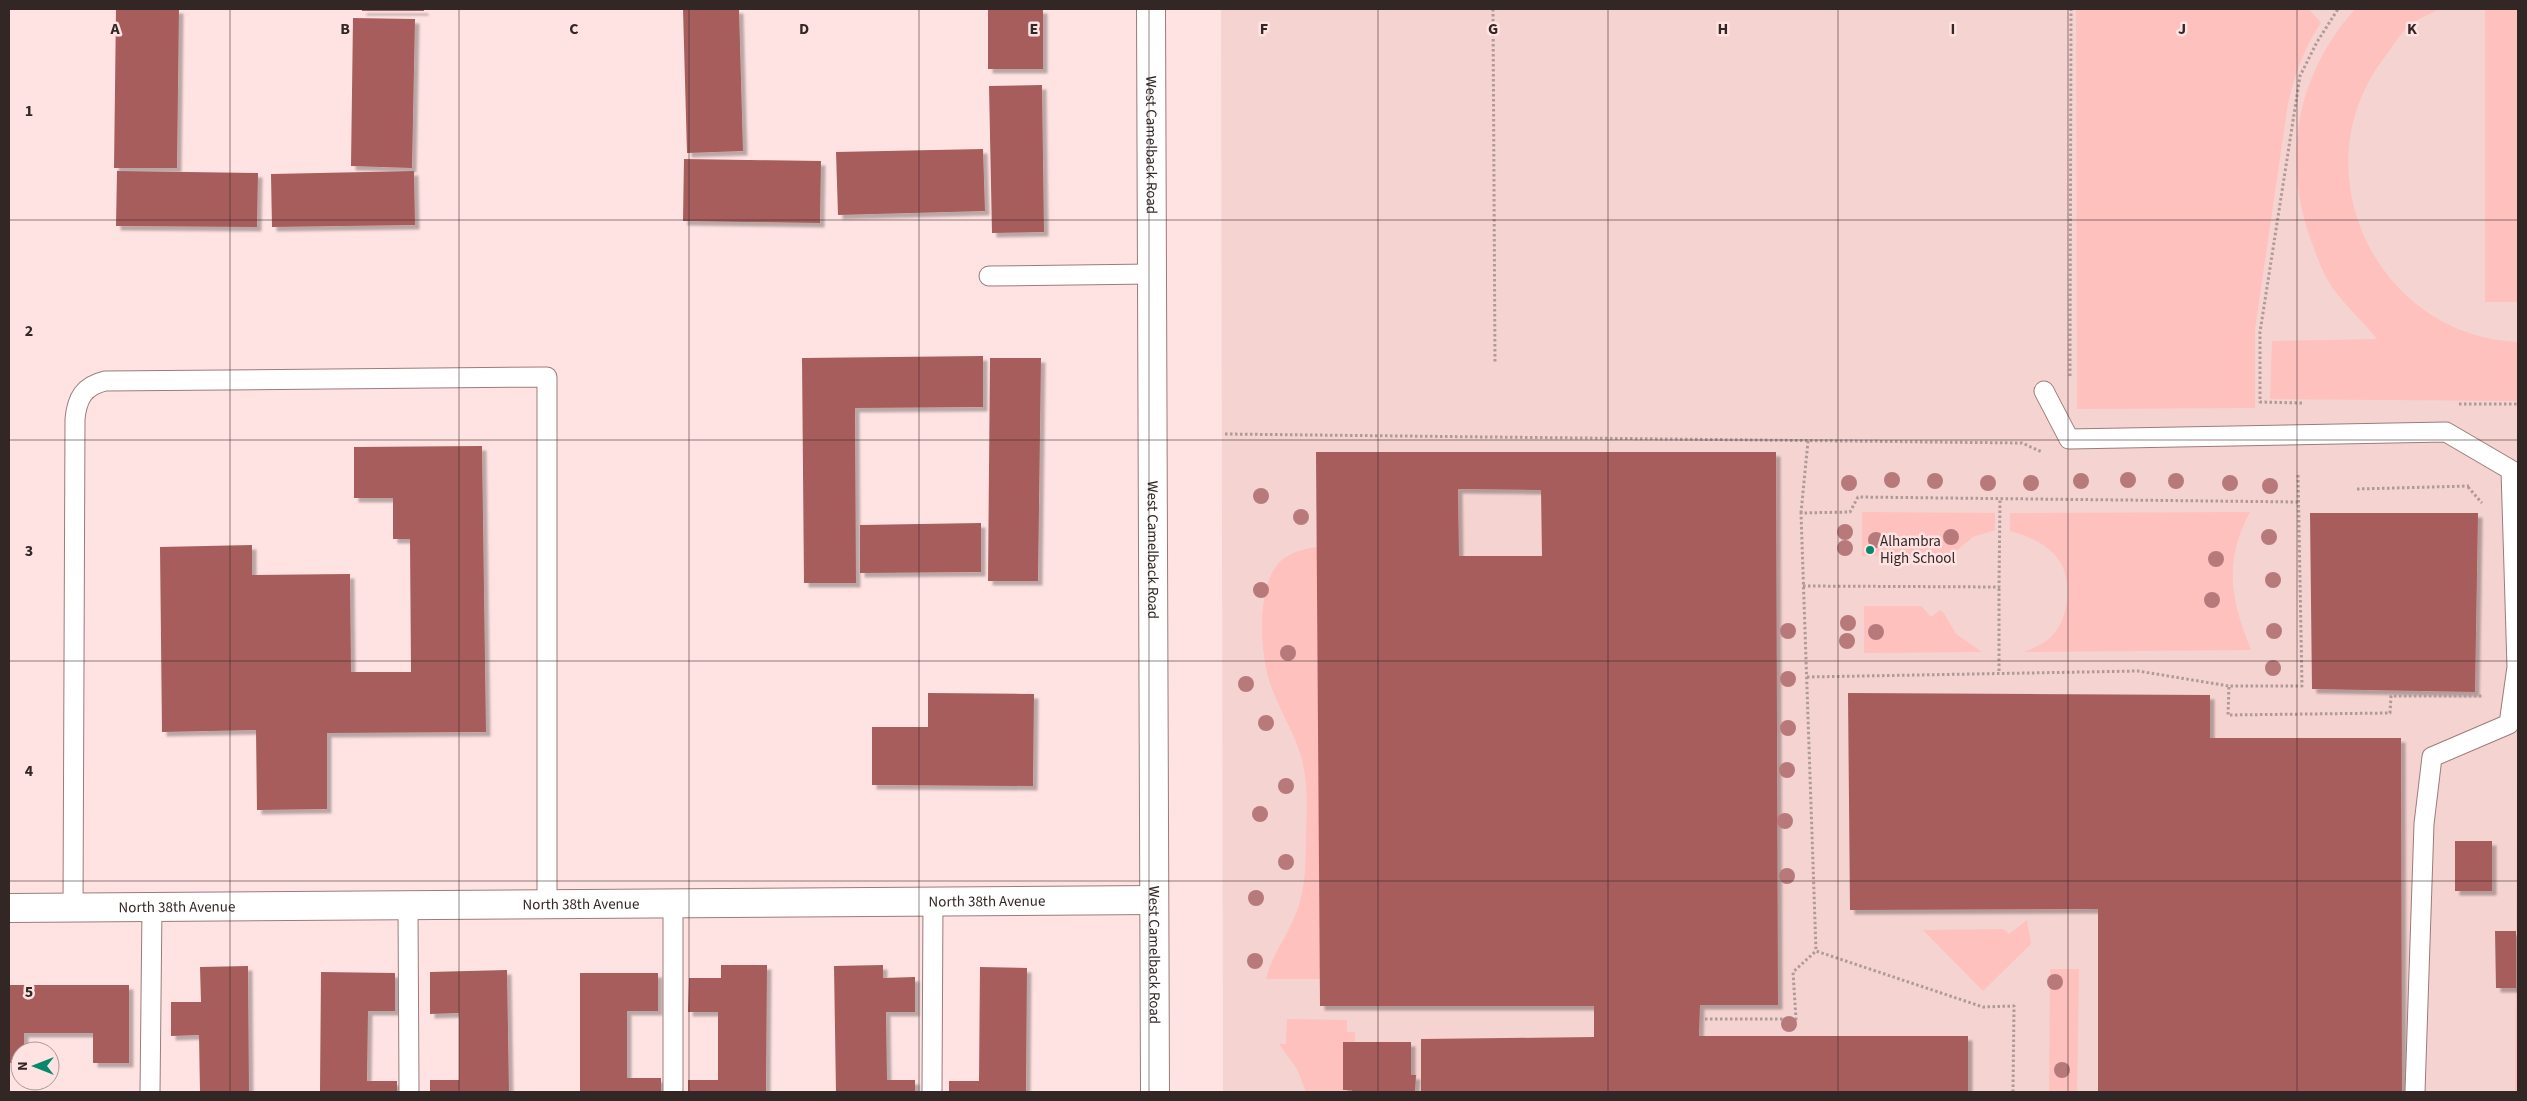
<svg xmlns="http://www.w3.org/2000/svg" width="2527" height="1101" viewBox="0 0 2527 1101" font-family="'Source Sans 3',sans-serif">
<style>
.built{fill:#f5d3d1}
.green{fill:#fec1be}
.building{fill:#a65d5b;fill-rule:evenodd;filter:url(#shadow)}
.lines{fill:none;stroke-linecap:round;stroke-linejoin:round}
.service-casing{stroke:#9a7c7a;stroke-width:21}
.minor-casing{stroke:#9a7c7a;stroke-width:30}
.primary-casing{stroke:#9a7c7a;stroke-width:30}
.path{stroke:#b09a99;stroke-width:3;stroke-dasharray:2.5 2.5;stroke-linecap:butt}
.service{stroke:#fff;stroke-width:19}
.minor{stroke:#fff;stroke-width:28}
.primary{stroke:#fff;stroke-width:28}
.tree{fill:#b8797b}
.grid{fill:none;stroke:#332726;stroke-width:1;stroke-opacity:0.55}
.poi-dot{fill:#04896d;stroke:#ffe3e2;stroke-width:2}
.labels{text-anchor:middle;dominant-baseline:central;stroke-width:5;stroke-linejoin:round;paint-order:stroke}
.street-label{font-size:15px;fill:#332726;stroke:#ffe3e2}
.poi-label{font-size:15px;fill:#332726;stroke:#ffe3e2;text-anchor:start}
.grid-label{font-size:16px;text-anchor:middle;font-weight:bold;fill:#332726;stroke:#ffe3e2;stroke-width:5;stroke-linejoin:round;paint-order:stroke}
</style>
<defs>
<filter id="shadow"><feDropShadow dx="4.5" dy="4.5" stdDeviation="1" flood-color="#0004"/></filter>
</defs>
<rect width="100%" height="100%" fill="#ffe3e2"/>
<path class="built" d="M1221,9H2518V1092H1223Z"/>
<path class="green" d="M2076,9H2309L2321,23C2304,47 2295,75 2288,103L2255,329V408L2077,409Z
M2355,9H2440C2430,14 2419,18 2410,25C2400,33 2392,48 2384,58C2298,171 2377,336 2518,342V401L2270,399L2272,341L2377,339C2363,321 2345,306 2332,287C2322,272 2315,252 2309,235C2282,154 2298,73 2355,9Z
M2485,9H2518V302H2485Z
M1862,512L1995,513V530L1973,537L1950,556H1862Z
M2250,512C2223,563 2231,599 2251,650L2024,652C2033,648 2044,644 2051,637C2071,617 2074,574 2054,554C2041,541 2027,536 2010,531V513Z
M1317,547L1320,979H1266C1272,954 1288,935 1297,911C1306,888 1306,856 1306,832C1307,808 1308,780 1301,756C1293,730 1277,706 1269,680C1260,651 1257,590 1277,565C1287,553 1302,549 1317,547Z
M1864,606H1921L1931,617L1940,610L1943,612L1956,634L1982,652L1864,653Z
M2518,781V1092H2515L2517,784Z
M2027,920L2031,944L1983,991L1923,930L2003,929L2009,934Z
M2050,969H2079L2077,1092H2049Z
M1287,1019L1347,1020V1032H1355V1042H1343V1089L1352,1090V1092H1306L1297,1069L1279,1044H1286Z"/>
<path class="building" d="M116,9H179L177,168H114Z
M362,9H424V11H362Z
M683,9H739L743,151L687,153Z
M988,9H1043V69H988Z
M353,18L415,19L412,168L351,166Z
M1042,85L1044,232L992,233L989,86Z
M983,149L985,211L838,215L836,152Z
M684,159L821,161L820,223L683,221Z
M117,171L258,173L257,227L116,226Z
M414,171L415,225L272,227L271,174Z
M983,356V407L855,408L856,583H804L802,358Z
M990,358H1041L1038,581H988Z
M482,446L486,732L327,733V809L257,810L256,730L162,732L160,547L252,545V575L350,574L351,672H411L410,539H393V498H354V447Z
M1316,452H1776L1778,1005H1700L1699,1036H1968V1092H1421V1039L1594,1037V1006H1320ZM1458,489L1541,490L1542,556H1459Z
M2310,513H2478L2475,692L2312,689Z
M981,523V572L860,573V525Z
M928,693L1034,694L1033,786L872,785V727H928Z
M1848,693L2210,695V738H2401L2402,1092H2098V909L1850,910Z
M2455,841H2492V891H2455Z
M2495,931H2516V988H2496Z
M721,965H767L766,1092H688V1080H718V1012H688L689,978H721Z
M883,965V978L915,977V1012H886L887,1080H915V1092H836L834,966Z
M248,966L249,1092H200L199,1035L171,1036V1002H201L200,967Z
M980,967L1027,968L1026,1092H949V1081H979Z
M507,970L509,1092H430V1080H459V1013L430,1014V972Z
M321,972L395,973V1011H368L367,1081H397V1092H320Z
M580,973H658V1011H627V1078H661V1092H580Z
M9,985H129V1063H93V1033H24V1051H20V1063H9Z
M1343,1042H1411V1075H1416L1415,1092H1352V1090H1343Z"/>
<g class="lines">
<g class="service-casing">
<path id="service" d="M989,276L1151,274
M2044,391L2069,439L2446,432L2511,470L2517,667L2509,724L2432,757L2424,824L2415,1092
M408,906L409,1092
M73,908L75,419C77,398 84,386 105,381L547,377V905
M150,1092L152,908
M673,1092V904
M932,1092L933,902"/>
</g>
<g class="minor-casing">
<g id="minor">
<path id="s1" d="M9,908L1154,900"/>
</g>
</g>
<g class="primary-casing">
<g id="primary">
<path id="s2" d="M1151,9L1155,1092"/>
</g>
</g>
<path class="path" d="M1493,9L1495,364
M2070,376L2071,9
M2302,403L2260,402V332L2300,76L2317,42L2338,9
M2459,404H2518
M1225,434L2022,443L2042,452
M2298,475L2302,686H2229L2228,715L2390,713L2391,696H2484
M2468,487L2482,503
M2357,489L2469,486
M1801,513L1808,441
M1803,586L1999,587L2000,498
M1999,671V587
M1807,677L2138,671L2229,686
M1700,1019H1796L1793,972L1816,951
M2013,1092L2014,1006L1983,1007L1816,951L1801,513L1850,512L1858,497L2299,502"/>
<use href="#service" class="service"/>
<use href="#minor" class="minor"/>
<use href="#primary" class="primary"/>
</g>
<g class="tree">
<circle cx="1892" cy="480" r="8"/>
<circle cx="2128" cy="480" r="8"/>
<circle cx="1935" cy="481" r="8"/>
<circle cx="2081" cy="481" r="8"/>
<circle cx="2176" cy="481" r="8"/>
<circle cx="1849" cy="483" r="8"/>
<circle cx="1988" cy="483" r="8"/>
<circle cx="2031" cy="483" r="8"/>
<circle cx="2230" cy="483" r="8"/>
<circle cx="2270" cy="486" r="8"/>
<circle cx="1261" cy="496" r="8"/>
<circle cx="1301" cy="517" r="8"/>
<circle cx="1845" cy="532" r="8"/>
<circle cx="1951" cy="537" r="8"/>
<circle cx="2269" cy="537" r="8"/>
<circle cx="1876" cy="540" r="8"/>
<circle cx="1845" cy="548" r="8"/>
<circle cx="2216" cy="559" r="8"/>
<circle cx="2273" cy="580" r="8"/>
<circle cx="1261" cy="590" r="8"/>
<circle cx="2212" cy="600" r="8"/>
<circle cx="1848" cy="623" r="8"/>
<circle cx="1788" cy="631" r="8"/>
<circle cx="2274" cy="631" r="8"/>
<circle cx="1876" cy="632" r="8"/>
<circle cx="1847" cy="641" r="8"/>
<circle cx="1288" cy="653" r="8"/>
<circle cx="2273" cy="668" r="8"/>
<circle cx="1788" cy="679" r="8"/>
<circle cx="1246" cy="684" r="8"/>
<circle cx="1266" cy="723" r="8"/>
<circle cx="1788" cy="728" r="8"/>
<circle cx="1787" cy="770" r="8"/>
<circle cx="1286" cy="786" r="8"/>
<circle cx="1260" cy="814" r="8"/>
<circle cx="1785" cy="821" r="8"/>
<circle cx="1286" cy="862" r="8"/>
<circle cx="1787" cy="876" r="8"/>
<circle cx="1256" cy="898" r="8"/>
<circle cx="1255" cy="961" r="8"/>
<circle cx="2055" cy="982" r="8"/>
<circle cx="1789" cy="1024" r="8"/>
<circle cx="2062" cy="1070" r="8"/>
</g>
<path class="grid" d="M230,9V1092M459,9V1092M689,9V1092M919,9V1092M1149,9V1092M1378,9V1092M1608,9V1092M1838,9V1092M2068,9V1092M2297,9V1092M9,220H2518M9,440H2518M9,661H2518M9,881H2518"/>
<circle class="poi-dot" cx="1870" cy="550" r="5"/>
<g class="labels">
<g class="street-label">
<text stroke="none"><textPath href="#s2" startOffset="136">West Camelback Road</textPath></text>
<text stroke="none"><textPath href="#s2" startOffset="541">West Camelback Road</textPath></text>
<text stroke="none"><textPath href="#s1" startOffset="978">North 38th Avenue</textPath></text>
<text stroke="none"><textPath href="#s1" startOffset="572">North 38th Avenue</textPath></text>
<text stroke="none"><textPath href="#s1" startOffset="168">North 38th Avenue</textPath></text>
<text stroke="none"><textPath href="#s2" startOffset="946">West Camelback Road</textPath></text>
</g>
<g class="poi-label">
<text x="1880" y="541">Alhambra<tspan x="1880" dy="17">High School</tspan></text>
</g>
</g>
<g class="grid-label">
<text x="115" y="34">A</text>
<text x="345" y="34">B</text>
<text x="574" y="34">C</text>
<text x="804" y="34">D</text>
<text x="1034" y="34">E</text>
<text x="1264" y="34">F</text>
<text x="1493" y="34">G</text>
<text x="1723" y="34">H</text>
<text x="1953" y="34">I</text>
<text x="2182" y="34">J</text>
<text x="2412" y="34">K</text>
<text x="29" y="116">1</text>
<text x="29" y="336">2</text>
<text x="29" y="556">3</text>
<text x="29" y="776">4</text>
<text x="29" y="997">5</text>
</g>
<rect width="2527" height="1101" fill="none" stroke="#332726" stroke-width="20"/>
<g transform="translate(35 1066) rotate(270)"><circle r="24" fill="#ffe3e2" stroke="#ad9897"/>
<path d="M0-4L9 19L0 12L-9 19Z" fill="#04896d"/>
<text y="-8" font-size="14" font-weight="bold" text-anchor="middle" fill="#332726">N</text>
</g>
</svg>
